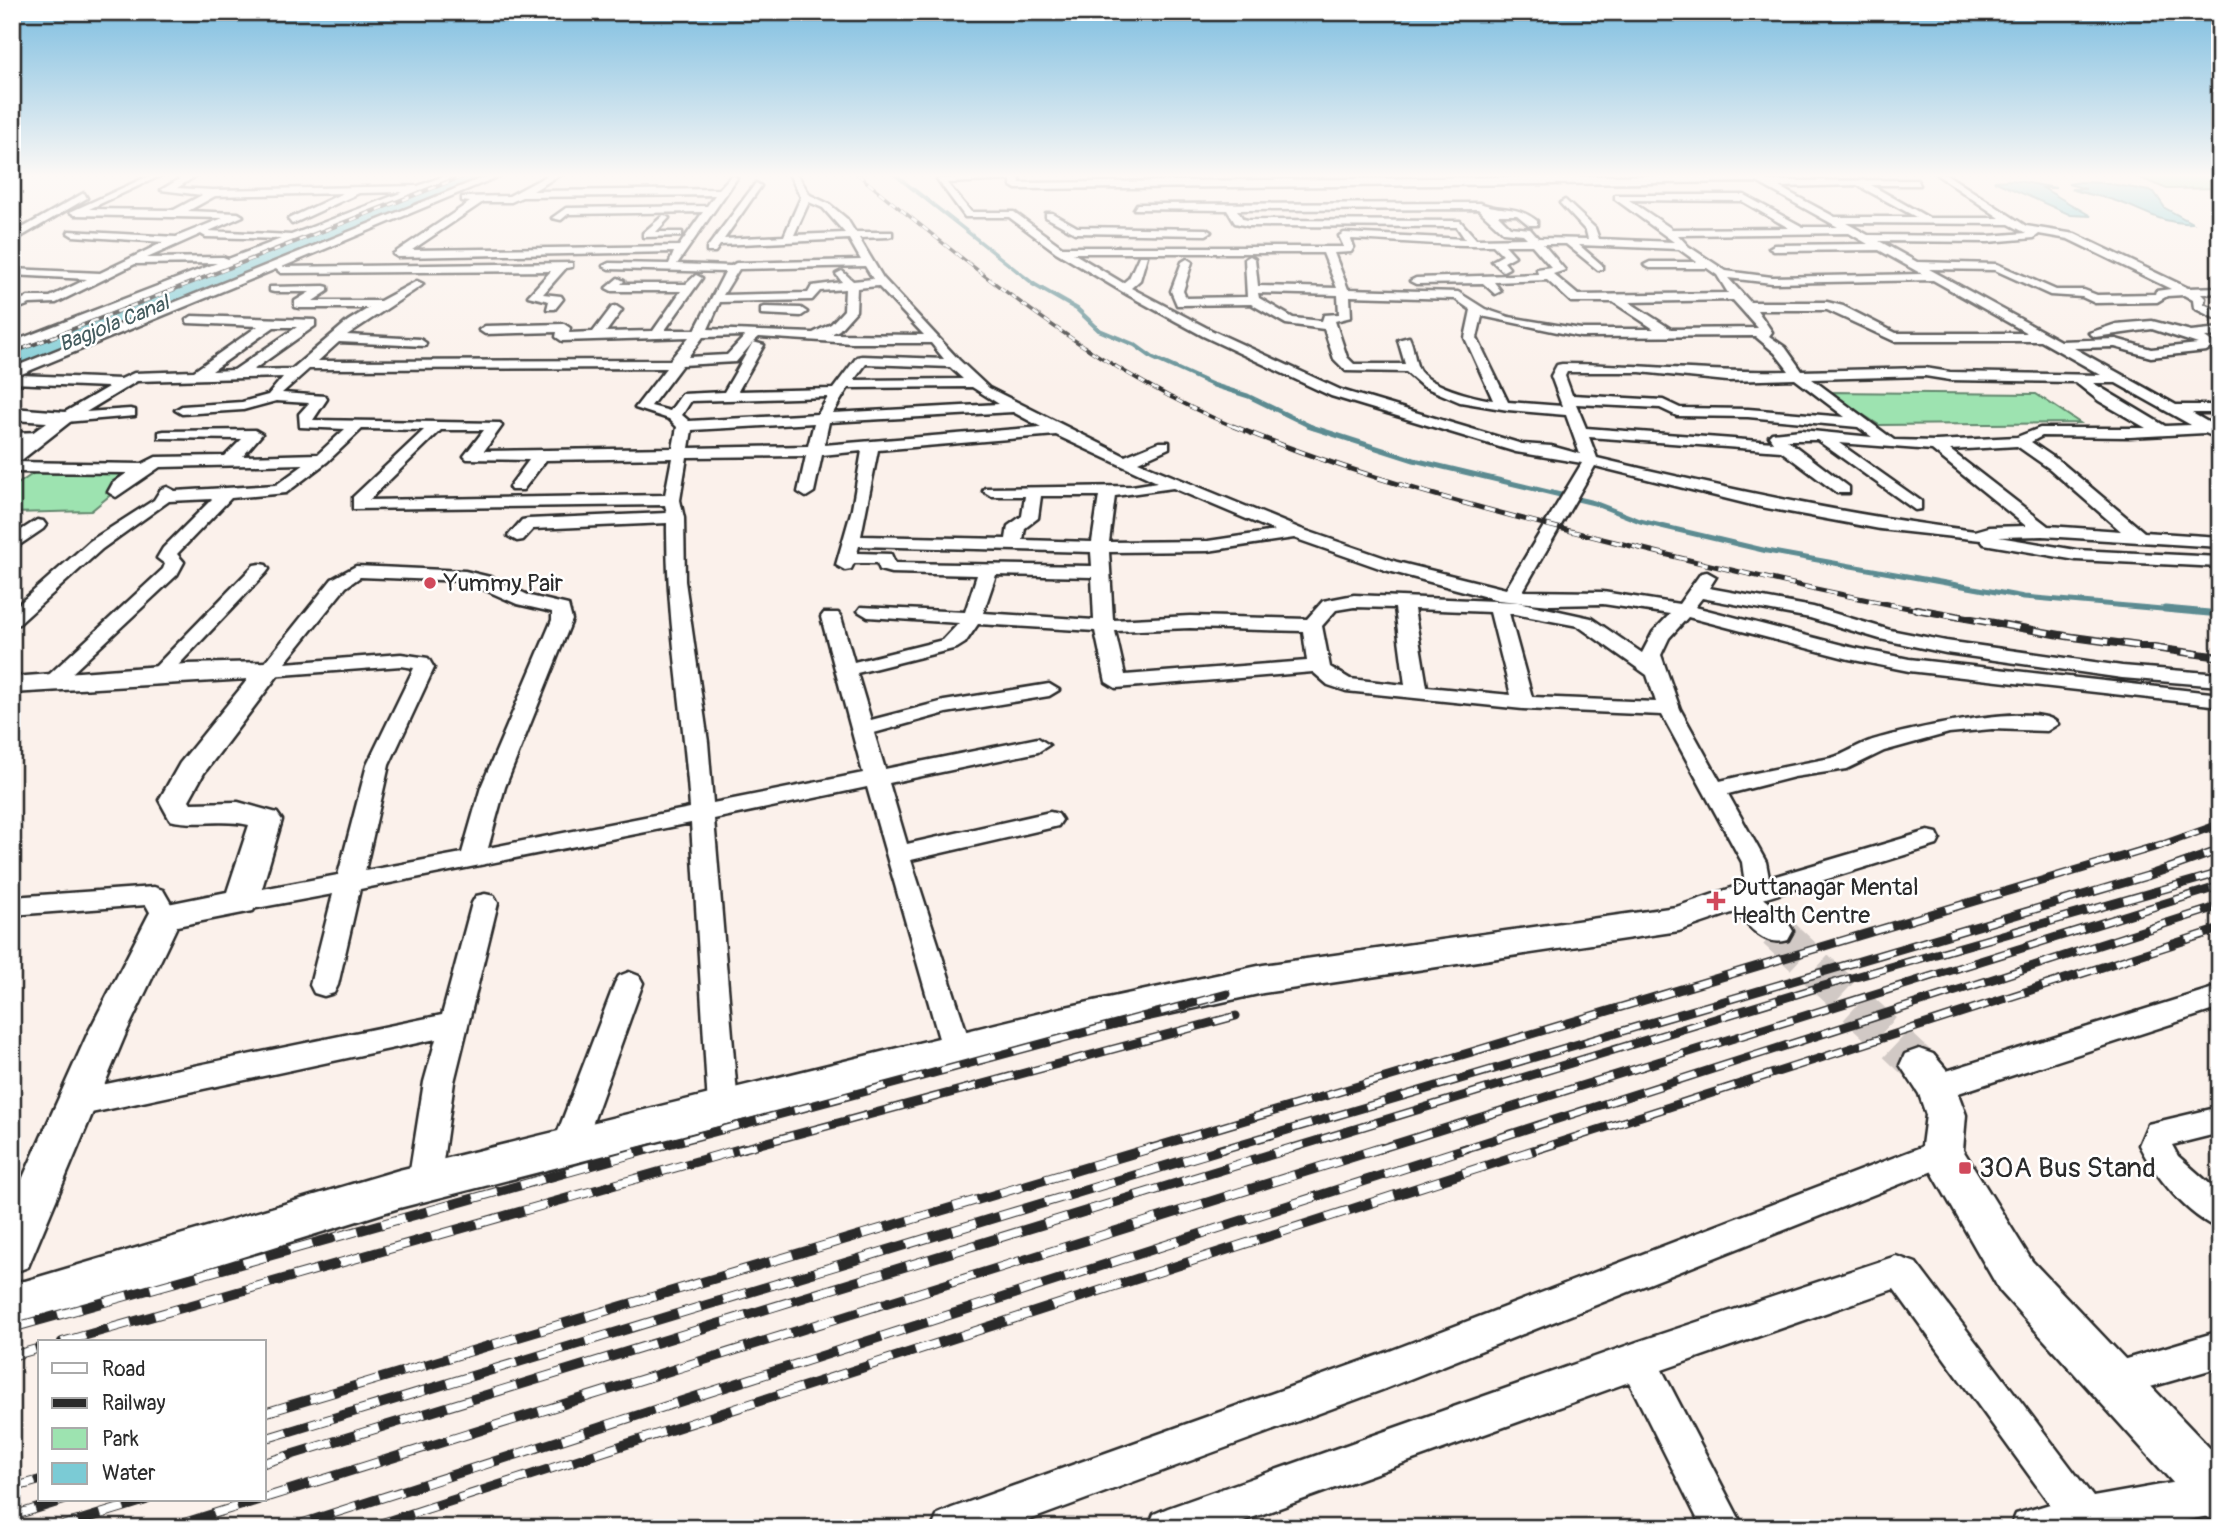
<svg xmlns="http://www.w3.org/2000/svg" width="2232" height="1540" viewBox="0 0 2232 1540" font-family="Pangolin,sans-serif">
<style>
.green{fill:#9de3b0;stroke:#64876e;stroke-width:2}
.water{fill:#7bcbd5;stroke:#5b8b91;stroke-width:2}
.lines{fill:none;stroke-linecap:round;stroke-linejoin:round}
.stream-far3{stroke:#5b8b91;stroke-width:3.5}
.stream-far2{stroke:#5b8b91;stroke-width:4.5}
.stream-far1{stroke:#5b8b91;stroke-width:5}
.stream{stroke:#5b8b91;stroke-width:7}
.tertiary-tunnel{stroke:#d1c9c5;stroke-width:37;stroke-dasharray:37 18;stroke-linecap:butt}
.minor-casing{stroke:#2b2b2b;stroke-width:5}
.tertiary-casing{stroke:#2b2b2b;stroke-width:5}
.minor{fill:#fff;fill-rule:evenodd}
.tertiary{fill:#fff;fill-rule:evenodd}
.rail-far4-casing{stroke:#2b2b2b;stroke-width:3.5}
.rail-far3-casing{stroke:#2b2b2b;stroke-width:5}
.rail-far2-casing{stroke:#2b2b2b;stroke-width:8}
.rail-far1-casing{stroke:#2b2b2b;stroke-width:9}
.rail-casing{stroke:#2b2b2b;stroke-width:10}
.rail-far4{stroke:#fff;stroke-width:2.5;stroke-dasharray:7;stroke-linecap:butt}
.rail-far3{stroke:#fff;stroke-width:3.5;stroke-dasharray:11;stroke-linecap:butt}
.rail-far2{stroke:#fff;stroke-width:5;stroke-dasharray:15;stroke-linecap:butt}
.rail-far1{stroke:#fff;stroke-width:6;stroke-dasharray:19;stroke-linecap:butt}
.rail{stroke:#fff;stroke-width:8;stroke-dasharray:24;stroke-linecap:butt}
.poi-dot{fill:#d1495b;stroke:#fff;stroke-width:2.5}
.labels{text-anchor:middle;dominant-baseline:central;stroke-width:5;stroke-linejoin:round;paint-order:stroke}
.far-water-label{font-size:21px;font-style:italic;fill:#435b5e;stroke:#fff}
.poi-label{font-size:24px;fill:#2b2b2b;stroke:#fff;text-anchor:start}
.near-poi-label{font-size:28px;fill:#2b2b2b;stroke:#fff;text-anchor:start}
</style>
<rect width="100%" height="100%" fill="#fbf1eb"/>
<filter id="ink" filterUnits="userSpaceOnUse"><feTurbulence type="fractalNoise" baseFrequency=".0143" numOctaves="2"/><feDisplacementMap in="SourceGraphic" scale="14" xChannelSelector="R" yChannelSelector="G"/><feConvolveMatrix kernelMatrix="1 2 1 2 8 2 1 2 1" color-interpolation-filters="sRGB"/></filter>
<g filter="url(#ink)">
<path class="green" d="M2133,175H2215L2220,176V188L2167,189Z
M1828,392L2036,394L2080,423L1879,425Z
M43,467L142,469L91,511L12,513V488Z"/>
<path class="water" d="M471,174H494L12,371V354Z
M2012,180L2056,188H2043L2091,216L2071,215L1994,181Z
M2080,182L2106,183L2154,192L2165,208L2192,223C2161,225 2141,208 2113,200C2099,196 2085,194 2071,189H2086L2068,184Z"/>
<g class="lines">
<path class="stream-far3" d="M894,174L1035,285"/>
<path class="stream-far2" d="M1033,284L1077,309L1099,330L1135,345L1153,358L1213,385L1248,396L1314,428"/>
<path class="stream-far1" d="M1308,426L1414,460L1594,503L1640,521L1767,551L2024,597L2185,611"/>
<path class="stream" d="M2165,609L2220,614"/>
<path class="tertiary-tunnel" d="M1776,931L1919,1065"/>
<g class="minor-casing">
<path id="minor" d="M153,174H164L89,209L174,210L202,195L161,190L188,174H199L177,188L213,190L418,186L449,174H461L12,351V342L217,263L135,264L56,303L30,304L12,311V303L28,297H50L87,279L12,275V269L100,273L164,242L73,236L68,233L69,231L176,237L223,218L75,215L70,212ZM403,192L291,235L209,231L243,216L238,213L188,211L215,196L343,193L288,219L292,224L359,193ZM201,234L206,237L281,239L228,259L223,257L147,258Z
M492,174H504L282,267L572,263V267L566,268L543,294L561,296L563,299L555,309H547L549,301L528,296L551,271L281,273L276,269L19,375L121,379L134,373L194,371L258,326L188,323L186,320L192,316L315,320V326L253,370L292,369L348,321L369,308H299L295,307V301L310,292H274L270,291V287L324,286L328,287V291L313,301H380L417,281L423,284L421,286L347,335L420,339L426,343L425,346L339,342L318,361L670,360L689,337L562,341L556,337L557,332L485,334L479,330L485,326L564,324L570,328L569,333L593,332L612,307L616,306L622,310L606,332L653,331L681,291H612L606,288L618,278L624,281L621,284H686L696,275L702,278L665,330H695L725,272L609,269L603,266L609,263L669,264L674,252L398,257L393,254L470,202L462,201V197L509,196L550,174H561L533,191L719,189L732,175L737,178L677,264L731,266L736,263L861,260L849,239L720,245L715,252H707V248L756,183L761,186L724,239L784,236L801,197L789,174H797L810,195L829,204L847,219L855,232H892V236L888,237L859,238L883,278L959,360L989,388L1125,456L1159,442H1169V448L1138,462L1301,529L1397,562L1506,589L1582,463L1516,452L1331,396L1203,336L1128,295L1056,252L1009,217H965L937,179L1015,174L1019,177L1020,183L1757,174L1770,181L1917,180L1920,185H1871L1929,218H2000L1936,174H1946L2026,226L2075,234L2188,288L2220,287V293L2201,294L2205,298L2204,304L2220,312V321L2194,308L2193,300L2184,295L2167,296L2157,302L2095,303L2082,297L2050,295L1995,270L1929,269L2060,341L2116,339L2151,349L2198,344L2152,329L2095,337L2089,333L2116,324L2152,321L2191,331L2220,328V336L2205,337L2216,345L2206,351L2151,357L2115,347L2074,348L2176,405H2220V413H2192L2220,429V439L2205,433L2130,437L2042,436L2031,442L2062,463L2144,532L2220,537V547L2043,536L1999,537L2076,550L2220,557V567L2076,560L1984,544L1981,540L1880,529L1756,506L1595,466L1523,591L1603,592L1679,604L1701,573L1707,572L1716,577L1709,588L1813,607L1890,630L1946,641L2122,666L2220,674V686L2122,678L1946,653L1880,639L1810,618L1702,598L1695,607L1850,647L1909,659L2220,694V706L1909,671L1849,659L1688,617L1669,638L1661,655L1680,709L1720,781C1757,772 1794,765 1831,758C1845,755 1857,745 1870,741C1898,731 2041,699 2058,724L2047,731L1992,729L1949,733L1884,751L1847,769L1794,777L1728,794L1766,862L1769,878L1928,831L1937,833L1940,839L1937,845L1740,906L1731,903L1727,897L1731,891L1745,885L1742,862L1662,715L1523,709L1346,691L1328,685L1313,672L1116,688L1106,682L1095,631L978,624L965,643L957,648L857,673L871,720L944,701L1049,684L1059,690L1049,696L946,713L874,733L885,769L1038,738L1049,745L1038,752L889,783L907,844L1050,812L1058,814L1062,820L1058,826L1050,828L911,860L972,1049L967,1057L957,1061L947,1057L942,1049L867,787L714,819L738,1107L734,1116L723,1120L712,1116L708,1107L691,823L360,889L338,985L334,993L324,996L314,993L310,985L333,894L241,911L232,909L228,902L232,895L241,893L338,875L367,765L414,668L401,666L269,676L259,670L332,579L356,566L465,571L490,577L530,596L568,605L572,620L505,787L488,848L690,808C684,713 666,619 667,523L533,529L523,540L517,541L508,536L522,520L528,519L667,513L665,505L353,509V497L424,430L362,429L327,462L286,493L231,498L177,554L184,562L177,575L57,687H43L40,683L163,569L165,564L157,558L163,548L212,499L169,501L102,549L19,624L12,626V610L90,541L154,500L161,489L167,487L175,491L276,485L305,464L160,467L116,497L108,492L113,483L127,473L12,472V462L142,464L156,457L225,456L242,439L159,438V432L164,431L255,430L262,434L243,456L318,454L345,429L300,427L299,414L309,403L276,401L243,410L182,414L175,410L182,406L242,402L268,395L283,377L137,381L86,412L130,409L135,410V416L65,422L60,421V415L108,387L12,383V368ZM1011,180V186L1016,189L1757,182L1838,227H1803L1744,195H1615V199L1674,242L1599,239L1595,228L1565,200L1560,203L1586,231L1588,239L1538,238L1530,229L1510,227L1498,215H1517L1529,225H1537V221C1515,204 1503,212 1480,203L1137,204L1134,209L1227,210L1235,223L1248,226L1457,227L1465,239L1344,233L1339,236L1344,247H1062L1014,212H971L947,183ZM1857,185L1916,217H1835L1779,187ZM715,195L707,206L566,208L552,218L561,220L568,214L703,212L679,246L412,250L483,202H511L522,197ZM1629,200L1742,201L1789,228L1672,229ZM809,202L823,208L845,233L794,235ZM1478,209L1503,232L1523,234L1527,238L1476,239L1460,221L1248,220L1243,219L1237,210ZM1846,223L2009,224L2026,233L1988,236L1868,235ZM1849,233L1868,244L1774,245L1769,248L1774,251L1879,250L1922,274L1772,277L1726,271L1688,246L1678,235ZM2039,234L2068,239L2171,289L2156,291L2155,294L2097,295L2084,290H2056L1997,264L1917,262L1879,241L1988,242L2034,238ZM1351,239C1399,241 1445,246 1493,245L1503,255L1492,261L1503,271L1509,268L1504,262L1515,256L1505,245H1532L1551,267L1537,269L1538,274L1416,278L1410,281L1416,284L1483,283L1495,294L1501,291L1494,282L1547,280L1571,302H1613L1654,329H1581L1509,317L1485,309L1458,292L1348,289L1334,253L1351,252L1354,247ZM1543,244H1566L1598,270L1602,269V265L1579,245L1679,249L1697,262H1650L1644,265L1650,268H1707L1717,275L1728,293L1578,295L1553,274L1565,270ZM1073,253H1323L1337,288L1258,286L1255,259L1250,256L1245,259L1247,297L1186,298L1183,291L1192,262L1187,259L1182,262L1171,291L1177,305L1251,304L1286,324L1324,329L1334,359L1346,371L1406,372L1422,386L1460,402L1508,410L1566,415L1580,454L1551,446L1522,444L1341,390L1211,330L1131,288L1140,280L1147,256H1139L1129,278L1123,283ZM865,266L873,279L853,281L842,271L836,274L842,282L812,286L808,293L723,295L739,269ZM1728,278L1772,283L1933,280L2027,333H1896L1843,306L1827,302H1750ZM878,286L924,335L831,334L839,330L856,311L857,288ZM845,289L844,310L831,324L813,333L708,329L720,302L812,300L820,291ZM1258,293L1338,295L1339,314L1324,315L1322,321L1293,318L1259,298ZM1350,296L1455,299L1471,310L1465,338L1493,400C1476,398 1425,385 1418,368C1414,359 1414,347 1409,337L1398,340L1405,364H1354L1347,357L1335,321L1351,317ZM1733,300L1758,328L1671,329L1629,302ZM1757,310H1827L1894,341H2041L2101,375L1950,372L1925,368L1802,371L1785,347L1769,336L1772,332ZM1482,316L1581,337L1755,336L1775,353L1789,371C1713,373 1638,364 1562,364L1557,365L1551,376L1562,406L1508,402L1477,338ZM274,327H297L234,370L212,371ZM745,336L727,355L688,357L703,337ZM759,337L852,343H931L944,359L862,356L857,357L833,389L738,391L764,345L753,342ZM753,342L724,392L682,394L670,411L651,406L682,365L736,362ZM866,364L950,367L963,379L854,380ZM666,368L635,408L669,419L677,427L673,448L484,451L502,426L500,423L313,420L327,399L325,396L282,393L309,369ZM1567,372H1640L1727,381L1795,379L1845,417L1748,409L1680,408L1663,400L1572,395L1565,376ZM1925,376L1950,380L2075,382L2099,401L2146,428H2040L2017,437L1936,441L1894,440L1812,379ZM2093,383H2116L2191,425L2165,426ZM972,387L999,404L833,413L848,388ZM828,397L818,414L689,421L682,415L691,401ZM1576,404L1660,408L1677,416L1748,417L1858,427L1872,437L1801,430L1772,433L1769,436L1773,442L1586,428ZM1013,412L1041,427L824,445L829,422ZM814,423L808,446L689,448L692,430ZM441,430H484L464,456L467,459L529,460L509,487L511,490H523L546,460L672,458L665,495L369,500ZM1056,435L1157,482L1132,486L985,488L983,491L991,496H1025L1022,516L1008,526L1006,539L861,536L878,450ZM1589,437L1781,451L1837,493H1849V487L1787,440H1817L1915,510L1921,509V501L1839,443L1932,450L2026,526L1989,527L1975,531C1847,515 1723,488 1597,458ZM2017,446L2050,469L2121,531L2048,526L1950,450ZM862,451L852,509L836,565L845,570L851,569L854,563H877L880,570L891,573L977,575L965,612L861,607L858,611L868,617L959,623L943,640L854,662L841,617L838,613H824L821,617L863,773L713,803L708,742L685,581L684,518L680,500L687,457L806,456L798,492L806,497L814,492L822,455ZM1173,488L1275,531L1208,541L1109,542L1115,496ZM1041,496H1099L1092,542L1023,540L1025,528L1038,518ZM1294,538L1385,570L1498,600L1551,605L1603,604L1670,614L1653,632L1642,653L1591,618L1518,602L1354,595L1323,601L1307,619L1190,616L1113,620L1109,552L1208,551ZM859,546L1091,552L1092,566L895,563L891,554L857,553ZM996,575L1092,577L1094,620L983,613ZM360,577L465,581L517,604L552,612V620L481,787L462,853L365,871L389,765L434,668L428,658L401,654L285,663L346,587ZM1354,607L1395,608L1405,685L1350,679L1330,667L1322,626L1336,610ZM1414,609L1490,612L1511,695L1427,687ZM1509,613L1578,626L1647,675L1656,702L1532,697ZM1190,628L1303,631L1307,661L1125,675L1115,631Z
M84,193L87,198L12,242V234Z
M1046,213H1052L1077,227L1206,229L1211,232L1206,235L1075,233L1046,217Z
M664,215L669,218L656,232H682V236L643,237V233Z
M765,307L801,308L807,312L801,316L761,314V308Z
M40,432L48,437L45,440L12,443V433Z
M37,520L43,521L46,525L43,529L12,550V536Z
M260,564L266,565L269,569L266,573L166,678H152L149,674L152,670L254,565Z
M154,887L163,890L178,916L174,923L165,925L156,923L146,905L12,915V897Z
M485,894L494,896L498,903L454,1082L440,1183L435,1193L424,1197L413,1193L408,1183L424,1082L436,1039L77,1116L66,1112L62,1103L66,1094L77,1090L442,1015L472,903L476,896Z
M629,972L639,976L643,983L584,1147L579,1157L568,1161L557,1157L552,1147L615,983L619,976Z
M2220,986V1008L1937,1100L1926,1096L1922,1087L1926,1078L1937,1074Z
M2220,1107V1133L2172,1145L2178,1156L2220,1193V1229C2188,1217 2154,1175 2139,1145L2148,1124Z
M1942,1139L1953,1143L1958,1153L1953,1163L1382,1390L1008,1528H932L938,1514L952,1508L1382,1354Z
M1896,1256L1916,1263L2093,1497L2217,1475L2220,1476V1514L2144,1528H2010L2016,1514L2050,1504L1894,1289L1662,1370L1744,1528H1702L1629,1382L1224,1528H1148L1154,1514L1168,1508L1637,1342Z
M2220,1331V1367L2112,1398L2099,1393L2094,1380L2099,1367Z"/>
</g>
<g class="tertiary-casing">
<path id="tertiary" d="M12,408L65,412L75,418L19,462L12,464V448L47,422L12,420Z
M269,662L278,664L282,670L204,773L189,800L191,803L238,802L277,813L282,820L258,902L253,911L177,926L126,1033L28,1267L12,1273V1202L88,1033L148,916L153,907L227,892L249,825C223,818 196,827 170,820L159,800L180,763L248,679L12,693V677L187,664Z
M1740,885C1760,891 1783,913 1793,931L1788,940C1764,947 1751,928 1735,912L1679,931L1263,993L1061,1038L399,1208L25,1325H12V1281H25L399,1170L1061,1008L1263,965L1676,907Z
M1919,1049L1933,1054L1951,1075L1966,1115L1963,1150L2032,1261L2220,1459V1523L2202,1515L2000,1291L1921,1153L1926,1115L1919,1094L1900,1065L1905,1054Z"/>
</g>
<use href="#minor" class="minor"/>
<use href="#tertiary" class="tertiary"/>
<g class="rail-far4-casing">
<path id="rail-far4" d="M857,174C979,272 1090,367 1237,428
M12,353L469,174"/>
</g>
<g class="rail-far3-casing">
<path id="rail-far3" d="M1233,426C1358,477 1488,511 1619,543C1720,568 1822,592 1925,611"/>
</g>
<g class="rail-far2-casing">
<path id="rail-far2" d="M1916,609L2066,636L2220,657
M2156,847L2220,824"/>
</g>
<g class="rail-far1-casing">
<path id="rail-far1" d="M647,1150L1227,994
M738,1150L1236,1016
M1145,1150L2161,845
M1220,1150L2147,876L2220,850
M1286,1150L1810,990L2220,873
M1376,1150L2220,886
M1461,1150L2220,906
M1536,1150L2220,929"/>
</g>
<g class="rail-casing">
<path id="rail" d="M12,1328L653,1148
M62,1342L744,1148
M12,1356L40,1348
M264,1413L1151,1148
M264,1439L1225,1148
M264,1463L1292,1148
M12,1488L40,1480
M264,1498L1381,1148
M12,1516L64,1500
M55,1528L146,1500
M168,1528L258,1500
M288,1528L1467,1148
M367,1528L1541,1148"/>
</g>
<use href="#rail-far4" class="rail-far4"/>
<use href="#rail-far3" class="rail-far3"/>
<use href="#rail-far2" class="rail-far2"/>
<use href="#rail-far1" class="rail-far1"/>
<use href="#rail" class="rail"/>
</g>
</g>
<linearGradient id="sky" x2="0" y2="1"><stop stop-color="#7cbde0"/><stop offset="0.45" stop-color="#fdf9f6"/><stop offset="1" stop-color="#fdf9f6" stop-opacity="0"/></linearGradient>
<rect width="2232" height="390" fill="url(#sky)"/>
<g class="poi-dot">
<circle cx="430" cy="583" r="7"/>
<path d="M1712.5 890.5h7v7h7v7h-7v7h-7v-7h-7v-7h7z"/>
<rect x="1958" y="1161" width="14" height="14" rx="3.5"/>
</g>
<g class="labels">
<g class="far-water-label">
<text transform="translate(114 324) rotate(-22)">Bagjola Canal</text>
</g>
<g class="poi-label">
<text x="444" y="583">Yummy Pair</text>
<text x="1732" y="887">Duttanagar Mental<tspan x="1732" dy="28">Health Centre</tspan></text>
</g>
<g class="near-poi-label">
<text x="1979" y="1168">30A Bus Stand</text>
</g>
</g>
<rect width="2232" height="1540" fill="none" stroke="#fff" stroke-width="42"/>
<rect x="21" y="21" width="2190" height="1498" fill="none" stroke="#2b2b2b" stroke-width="2.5" filter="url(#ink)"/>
<rect x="38" y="1340" width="228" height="161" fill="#ffffff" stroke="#aaaaaa" stroke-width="2"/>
<rect x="52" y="1363" width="35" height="10" fill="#ffffff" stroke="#aaaaaa" stroke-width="2"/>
<text x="102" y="1376" font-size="21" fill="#2b2b2b">Road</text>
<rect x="52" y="1398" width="35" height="10" fill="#2b2b2b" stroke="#aaaaaa" stroke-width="2"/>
<text x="102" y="1410" font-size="21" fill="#2b2b2b">Railway</text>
<rect x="52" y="1428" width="35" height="21" fill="#9de3b0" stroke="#aaaaaa" stroke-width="2"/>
<text x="102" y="1446" font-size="21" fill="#2b2b2b">Park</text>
<rect x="52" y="1463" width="35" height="21" fill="#7bcbd5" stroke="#aaaaaa" stroke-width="2"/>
<text x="102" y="1480" font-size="21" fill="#2b2b2b">Water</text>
</svg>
